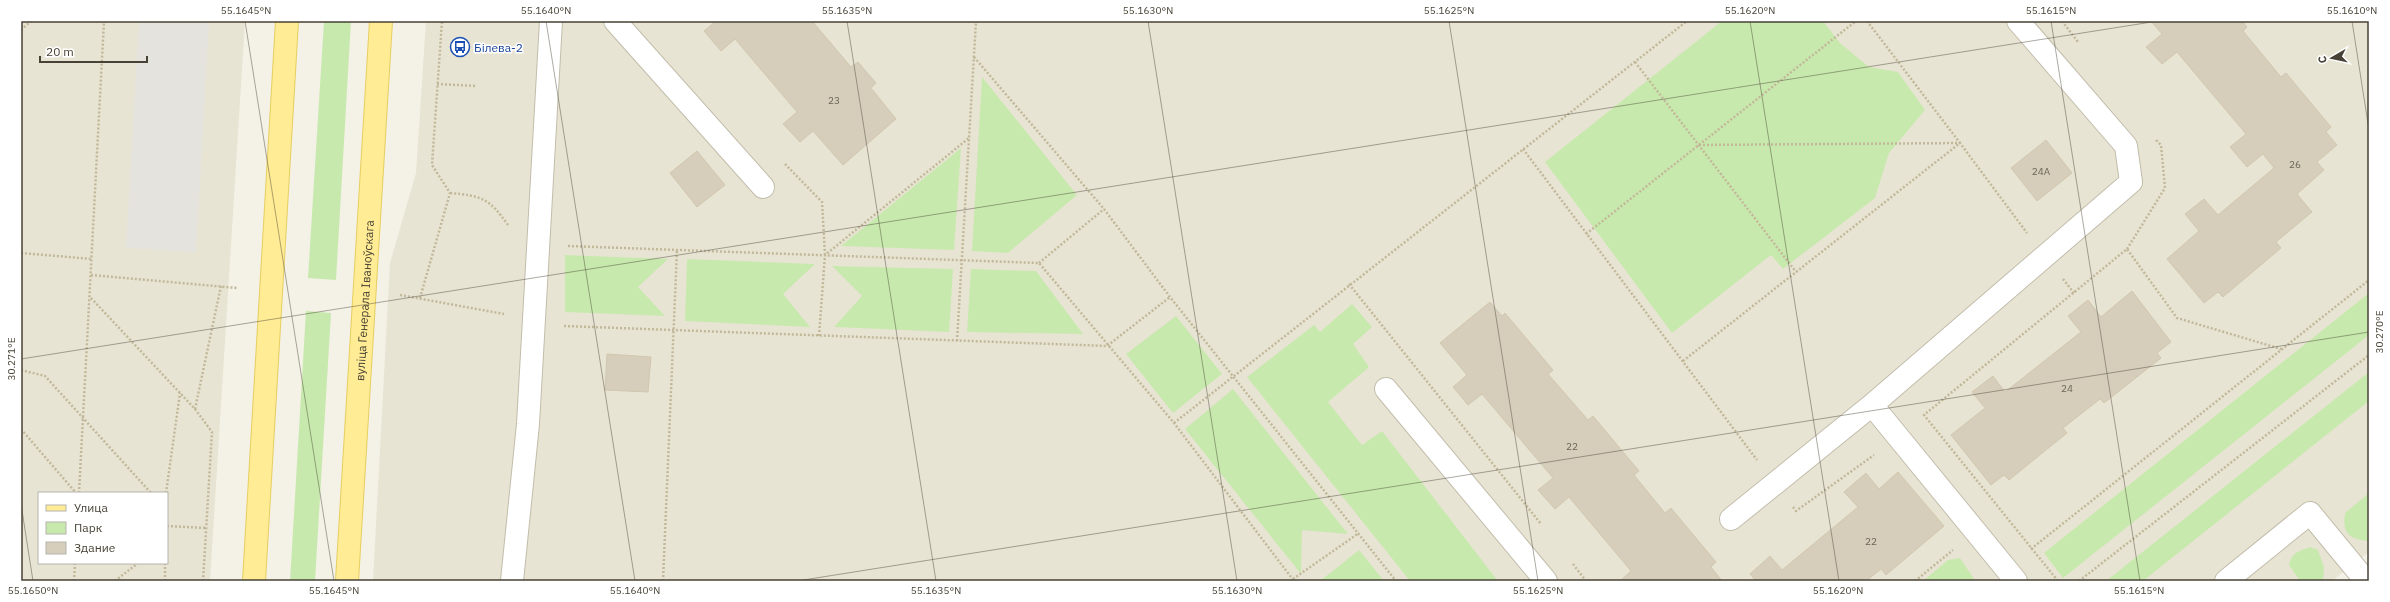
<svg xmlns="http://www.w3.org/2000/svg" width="2390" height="602" viewBox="0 0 2390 602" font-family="'IBM Plex Sans',sans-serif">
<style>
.residential{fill:#e8e4d4;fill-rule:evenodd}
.green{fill:#c8e9ad}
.parking{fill:#e4e3de}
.building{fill:#d6cebb;stroke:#d1c7ae}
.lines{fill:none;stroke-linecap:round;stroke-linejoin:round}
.minor-casing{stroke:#c2bdab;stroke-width:24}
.major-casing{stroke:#e7ce60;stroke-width:24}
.path{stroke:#c2b899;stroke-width:2.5;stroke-dasharray:2 2;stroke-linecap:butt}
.minor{stroke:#fff;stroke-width:22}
.major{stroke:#ffec94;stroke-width:22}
.ticks{fill:none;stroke:#474235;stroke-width:1;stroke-opacity:0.45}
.labels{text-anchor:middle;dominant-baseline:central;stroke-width:3;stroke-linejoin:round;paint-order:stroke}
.number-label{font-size:10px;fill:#6b6556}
.transit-label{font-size:12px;fill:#164399;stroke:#fff;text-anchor:start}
.street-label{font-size:12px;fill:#474235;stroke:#fff}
.neatline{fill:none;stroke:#474235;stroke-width:1.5}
.ticks-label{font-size:10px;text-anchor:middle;fill:#474235}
</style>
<rect width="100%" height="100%" fill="#f4f1e6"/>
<path class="residential" d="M21,21H245L210,581H21ZM39,493H167V563H39Z
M426,21H2369V552L2332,581H373L390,263L416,173Z"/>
<path class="green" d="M324,21H351L336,280L308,278Z
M1722,21H1823L1840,43L1869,67L1898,72L1925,110L1889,153L1875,198L1783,269L1771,255L1672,333L1545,162Z
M982,77L1077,195L1008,253L972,251Z
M961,148L954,250L841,246Z
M565,255L668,259L638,287L665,316L565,312Z
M687,259L815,264L783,294L810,327L685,321Z
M832,266L953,269L949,332L834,327L862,296Z
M971,269L1036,271L1083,334L967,332Z
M2369,293V335L2063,578L2044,553Z
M1352,304L1372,327L1353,344L1369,367L1328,402L1362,445L1382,431L1498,581H1410L1247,377L1314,325L1320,332Z
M306,311L331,313L315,581H290Z
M1176,316L1222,374L1173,413L1126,354Z
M2369,372V401L2143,581H2106Z
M1233,389L1348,534L1302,530L1301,574L1185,429Z
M2369,493V541C2349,539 2342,534 2345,513Z
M2310,547L2318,550L2324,567L2323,581H2300L2289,565C2291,553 2299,551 2310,547Z
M1359,550L1384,581H1320Z
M1960,558L1974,579L1971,581H1923L1948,560Z"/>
<path class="parking" d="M139,21H209L196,252L126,248Z"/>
<path class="building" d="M716,21H812L851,67L858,62L876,83L871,88L896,119L843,165L813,131L800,142L783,124L797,112L735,39L721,51L704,31Z
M2151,21H2242L2247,27L2243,31L2281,77L2286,73L2331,127L2326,132L2337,145L2317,162L2324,170L2297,194L2312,212L2276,242L2281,248L2223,297L2218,292L2204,303L2167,259L2199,231L2185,214L2204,199L2218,215L2274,168L2263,154L2247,167L2230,147L2246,134L2177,52L2162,64L2146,47L2162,34Z
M2046,140L2072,173L2037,201L2011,168Z
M697,151L725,185L697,207L670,173Z
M2132,291L2171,342L2157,353L2161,358L2104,403L2100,399L2063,428L2067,433L2009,480L2004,475L1991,485L1951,435L1985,408L1972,392L1993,376L2005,392L2081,332L2068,316L2088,300L2101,317Z
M1490,302L1502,316L1505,313L1553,370L1548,374L1588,420L1593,416L1639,471L1634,475L1665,513L1671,508L1716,562L1711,567L1722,581H1620L1631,571L1569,497L1555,509L1538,490L1553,478L1482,394L1468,405L1453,387L1467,375L1440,343Z
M607,354L651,357L648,392L605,390Z
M1898,472L1944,526L1886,575L1881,569L1866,581H1756L1750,574L1770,556L1782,570L1858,507L1844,492L1866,473L1879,489Z"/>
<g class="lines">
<g class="minor-casing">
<path id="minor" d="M615,21L763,187
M1386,389L1546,581
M1872,405L2016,581
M1731,519L1872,405L2131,182L2126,146L2018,21
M512,581L528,424L551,21
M2226,581L2310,513L2366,581"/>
</g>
<g class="major-casing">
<g id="major">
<path d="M254,581L287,21"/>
<path id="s1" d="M347,581L381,21"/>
</g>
</g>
<path class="path" d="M2062,21L2078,42
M21,30L31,21
M974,57L1104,209L1170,297L1396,581
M1635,62L1796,272
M437,84L477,86
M1699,145L1960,143L2027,233
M1523,149L1757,460
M785,164L822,202L825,255
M450,193C482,196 489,198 508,225
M1586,234L1856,21
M568,246L1039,263L1174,423L1294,581
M2127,249L2165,188L2161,145L2156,140
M21,253L92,259
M1039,263L1104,209
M91,275L237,288
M2063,279L2074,293
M1349,284L1541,524
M400,295L504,314
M91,298L195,409L221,286
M420,298L450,193L432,165L442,21
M564,326L1107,346L1170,297
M819,336L825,255L969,138
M957,341L976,21
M1683,361L1960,143L1867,21
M21,370L45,376L151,493
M195,409L212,432L203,581
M1174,423L1687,21
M21,429L76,493
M79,493L104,21
M166,493L180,393
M1793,507L1796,511L1874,455
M167,526L206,528
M2031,549L2369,280
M1573,564L1586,581
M1293,579L1359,533
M74,581L75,563
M115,581L138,563
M165,581V563
M663,581L677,249
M1915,581L1953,550
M2058,581L1924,415L2127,249L2177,318L2281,349
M2079,581L2369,355"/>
<use href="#minor" class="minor"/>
<use href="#major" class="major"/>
</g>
<path class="ticks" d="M245,21L334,581M546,21L635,581M847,21L936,581M1148,21L1237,581M1449,21L1538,581M1750,21L1839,581M2051,21L2140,581M2352,21L2369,130M21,359L2158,21M21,504L33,581M797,581L2369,332"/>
<defs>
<g id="bus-ring" transform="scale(1)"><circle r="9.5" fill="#fff" stroke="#1a4fb4" stroke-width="1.5"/><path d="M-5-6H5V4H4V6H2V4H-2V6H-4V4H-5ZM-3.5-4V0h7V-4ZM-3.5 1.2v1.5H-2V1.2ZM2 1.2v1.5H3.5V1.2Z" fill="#1a4fb4"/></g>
</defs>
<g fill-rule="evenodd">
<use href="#bus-ring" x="460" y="47"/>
</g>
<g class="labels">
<g class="number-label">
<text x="834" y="100">23</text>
<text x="2295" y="164">26</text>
<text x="2041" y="171">24А</text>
<text x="2067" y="388">24</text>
<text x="1572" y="446">22</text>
<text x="1871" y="541">22</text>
</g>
<g class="transit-label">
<text x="474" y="47">Білева-2</text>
</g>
<g class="street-label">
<text stroke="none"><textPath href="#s1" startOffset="281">вуліца Генерала Іваноўскага</textPath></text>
</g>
</g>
<rect width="2390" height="602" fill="none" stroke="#ffffff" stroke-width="44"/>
<rect x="38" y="492" width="130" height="72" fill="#ffffff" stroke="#b5b3ae"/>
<rect x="46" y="505" width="20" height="6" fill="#ffec94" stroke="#b5b3ae"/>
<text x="74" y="512" font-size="12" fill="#474235">Улица</text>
<rect x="46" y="522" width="20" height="12" fill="#c8e9ad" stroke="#b5b3ae"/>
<text x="74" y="532" font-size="12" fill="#474235">Парк</text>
<rect x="46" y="542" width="20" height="12" fill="#d6cebb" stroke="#b5b3ae"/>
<text x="74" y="552" font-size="12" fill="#474235">Здание</text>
<g transform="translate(2332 58) rotate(261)" stroke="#ffffff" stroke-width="3" paint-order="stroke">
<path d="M0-3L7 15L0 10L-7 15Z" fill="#474235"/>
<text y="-6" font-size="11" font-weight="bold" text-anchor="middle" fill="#474235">С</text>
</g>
<path d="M40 56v6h107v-6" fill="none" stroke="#474235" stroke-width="2"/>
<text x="46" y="56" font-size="12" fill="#474235" stroke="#ffffff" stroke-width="3" paint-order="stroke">20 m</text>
<rect x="22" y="22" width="2346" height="558" class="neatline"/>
<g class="ticks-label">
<text x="246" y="14">55.1645°N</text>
<text x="546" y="14">55.1640°N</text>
<text x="847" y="14">55.1635°N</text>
<text x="1148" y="14">55.1630°N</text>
<text x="1449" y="14">55.1625°N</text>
<text x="1750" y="14">55.1620°N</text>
<text x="2051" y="14">55.1615°N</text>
<text x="2352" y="14">55.1610°N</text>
<text transform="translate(2379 332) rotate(-90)" y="4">30.270°E</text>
<text transform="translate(11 359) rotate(-90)" y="4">30.271°E</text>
<text x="33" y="594">55.1650°N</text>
<text x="334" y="594">55.1645°N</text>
<text x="635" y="594">55.1640°N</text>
<text x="936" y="594">55.1635°N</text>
<text x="1237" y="594">55.1630°N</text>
<text x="1538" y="594">55.1625°N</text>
<text x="1838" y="594">55.1620°N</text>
<text x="2139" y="594">55.1615°N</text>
</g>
</svg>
